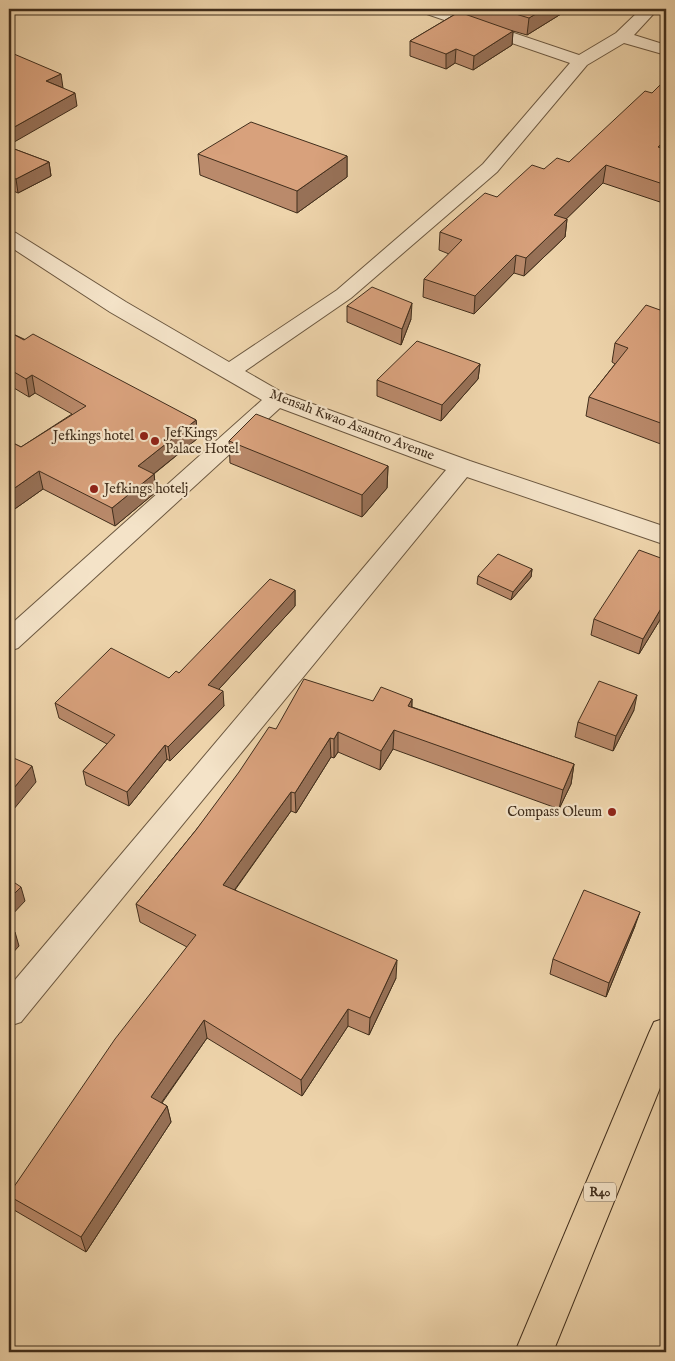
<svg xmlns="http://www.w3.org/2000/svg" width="675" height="1361" viewBox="0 0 675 1361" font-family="'IM FELL English',serif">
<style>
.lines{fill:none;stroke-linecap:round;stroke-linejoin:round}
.minor-casing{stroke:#6c5840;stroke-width:2}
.primary-casing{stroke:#412e1c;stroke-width:2}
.minor{fill:#f4e3c8;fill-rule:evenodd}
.primary{fill:#eed4ab;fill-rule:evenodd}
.wall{fill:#ba8a6b;stroke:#412e1c}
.shaded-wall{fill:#977157;stroke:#412e1c}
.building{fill:#d8a17c;stroke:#412e1c}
.poi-dot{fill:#8f2418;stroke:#f4e3c8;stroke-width:2}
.labels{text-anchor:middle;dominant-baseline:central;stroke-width:4.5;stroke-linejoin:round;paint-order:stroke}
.shield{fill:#f4e3c8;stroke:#776450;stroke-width:1}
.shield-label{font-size:12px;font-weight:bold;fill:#412e1c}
.street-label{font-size:14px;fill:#412e1c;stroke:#f4e3c8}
.poi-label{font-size:14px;fill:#412e1c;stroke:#f4e3c8;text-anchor:start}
</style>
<rect width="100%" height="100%" fill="#eed4ab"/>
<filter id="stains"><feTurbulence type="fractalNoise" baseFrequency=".004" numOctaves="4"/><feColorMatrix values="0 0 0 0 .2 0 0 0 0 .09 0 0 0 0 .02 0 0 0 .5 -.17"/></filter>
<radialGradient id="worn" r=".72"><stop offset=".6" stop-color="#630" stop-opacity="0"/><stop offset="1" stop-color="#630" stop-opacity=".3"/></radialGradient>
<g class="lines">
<g class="minor-casing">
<path id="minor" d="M419,9H443L579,55L616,33L641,9H658L634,35L666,45V55L624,43L587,65L497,172L351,298L245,371L285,394L470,461L666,527V545L467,477L21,1022L9,1026V987L446,470L280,408L18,648L9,651V626L262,400L110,312L9,246V231L16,233L126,302L229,362L337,290L483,164L570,63L421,12Z"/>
</g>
<g class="primary-casing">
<path id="primary" d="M666,1018V1073L553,1352H515L649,1033L654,1022Z"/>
</g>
<use href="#minor" class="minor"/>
<use href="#primary" class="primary"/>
</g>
<path class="wall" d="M445,9H569L527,35L513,31L512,45L473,70L455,63L446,69L410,56V41L457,13Z
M666,79V204L603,183L566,219H567L565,237L524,276L514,273L474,314L423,297L424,279L449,254L439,250L440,232L497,197L544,169L569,162L652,93Z
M9,147L49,162L51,176L18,193L9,189Z
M198,154L347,156V177L297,213L200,175Z
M666,302V446L586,416L589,397L615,364L612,362L615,343L660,310Z
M347,306L411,319L401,345L347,322Z
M9,332L196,420L198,438L154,474L156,492L115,526L43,489L9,513V441L21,447L72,414L35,393L29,397L9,385Z
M480,364L478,379L441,421L377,396V380Z
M229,441L388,466L387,488L362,517L230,463Z
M666,560V610L639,654L591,635L594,619Z
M532,569L531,577L511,600L477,584L478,576Z
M295,590V606L219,689L224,706L170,761L167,759L129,806L86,785L83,771L107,744L59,718L55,703L169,678L179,673Z
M412,699V707L574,764L571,784L559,809L393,749L380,770L338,752L334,758L331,757L296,813L291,811L235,890L396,978L369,1035L348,1026L302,1096L207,1038L162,1103L167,1106L171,1122L86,1252L14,1210L9,1198V1194L187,947L140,922L136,904L196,830L276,729L373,701Z
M634,710L613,751L575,737L578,722Z
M635,926L606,997L550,974L553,959Z"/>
<path class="shaded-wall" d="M544,9H569L527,35L529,18Z
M513,31L512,45L473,70L474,56Z
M456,49L455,63L446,69V54Z
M61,74L63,88L46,81Z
M75,93L77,106L9,145V130Z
M666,139V153L658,147Z
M347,156V177L297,213V191Z
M49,162L51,176L18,193L16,179Z
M606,165L603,183L552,233L554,215Z
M567,219L565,237L524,276L526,258Z
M516,255L514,273L474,314L475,296Z
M412,303L411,319L401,345L402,329Z
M480,364L478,379L441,421L442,405Z
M32,375L35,393L29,397L26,379Z
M196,420L198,438L141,484L138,466Z
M388,466L387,488L362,517V495Z
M39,471L43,489L9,513V492Z
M154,474L156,492L115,526L112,508Z
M532,569L531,577L511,600L513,592Z
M295,590V606L209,700L208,685Z
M666,600V610L639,654L643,639Z
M223,691L224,706L170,761L168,747Z
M637,695L634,710L613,751L616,736Z
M412,699L411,719L408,706Z
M394,730L393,749L380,770L381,751Z
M338,732V752L334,758V739Z
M330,738L331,757L296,813L295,793Z
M165,745L167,759L129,806L127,792Z
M574,764L571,784L559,809L563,790Z
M32,766L36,782L9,815V794Z
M291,792V811L225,903L223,885Z
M21,887L25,901L9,918V899Z
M640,912L635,926L606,997L609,983Z
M15,932L19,946L9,957V939Z
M397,960L396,978L369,1035L370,1018Z
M348,1009V1026L302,1096L301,1080Z
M204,1020L207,1038L154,1113L151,1097Z
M167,1106L171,1122L86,1252L81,1237Z"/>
<path class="building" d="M499,9H544L529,18Z
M459,12L513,31L474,56L456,49L446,54L410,41Z
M14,54L61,74L46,81L75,93L9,130V56Z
M666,79V139L658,147L666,149V185L606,165L554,215L567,219L526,258L516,255L475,296L424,279L462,240L440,232L485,193L497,197L532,165L544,169L557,158L569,162L645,91L652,93Z
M251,122L347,156L297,191L198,154Z
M9,147L49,162L16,179L9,176Z
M372,287L412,303L402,329L347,306Z
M666,302V425L589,397L628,348L615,343L646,305L660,310Z
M9,332L24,340L33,334L196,420L138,466L154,474L112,508L39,471L9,492V441L21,447L86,406L32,375L26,379L9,369Z
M417,341L480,364L442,405L377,380Z
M256,414L388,466L362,495L229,441Z
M639,550L666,560V600L643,639L594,619Z
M498,554L532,569L513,592L478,576Z
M270,579L295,590L208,685L223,691L168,747L165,745L127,792L83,771L115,735L55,703L111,648L169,678L176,671L179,673Z
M304,679L373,701L381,687L412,699L408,706L574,764L563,790L394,730L381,751L338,732L334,739L330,738L295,793L291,792L223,885L397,960L370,1018L348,1009L301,1080L204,1020L151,1097L167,1106L81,1237L9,1196V1194L115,1039L196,935L136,904L196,830L239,772L269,727L276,729Z
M599,681L637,695L616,736L578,722Z
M9,756L32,766L9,794Z
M9,879L21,887L9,899Z
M584,890L640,912L609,983L553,959Z
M9,928L15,932L9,939Z"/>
<g class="poi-dot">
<circle cx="144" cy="436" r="5"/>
<circle cx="155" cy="441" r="5"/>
<circle cx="94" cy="489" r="5"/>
<circle cx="612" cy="812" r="5"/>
</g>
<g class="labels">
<rect class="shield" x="584" y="1182.5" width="32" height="19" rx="4"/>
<g class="shield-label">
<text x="600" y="1192">R40</text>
</g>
<g class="street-label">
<text transform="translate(352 425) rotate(21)">Mensah Kwao Asantro Avenue</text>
</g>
<g class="poi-label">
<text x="165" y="433">JefKings<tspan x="165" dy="16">Palace Hotel</tspan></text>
<text x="134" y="436" text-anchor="end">Jefkings hotel</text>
<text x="104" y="489">Jefkings hotelj</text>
<text x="602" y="812" text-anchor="end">Compass Oleum</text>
</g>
</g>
<rect width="675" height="1361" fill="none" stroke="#eed4ab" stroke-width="30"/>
<rect x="10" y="10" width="655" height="1341" fill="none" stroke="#412e1c" stroke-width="2.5"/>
<rect x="15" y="15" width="645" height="1331" fill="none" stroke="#412e1c"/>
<rect width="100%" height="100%" filter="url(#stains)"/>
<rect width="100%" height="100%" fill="url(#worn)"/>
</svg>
